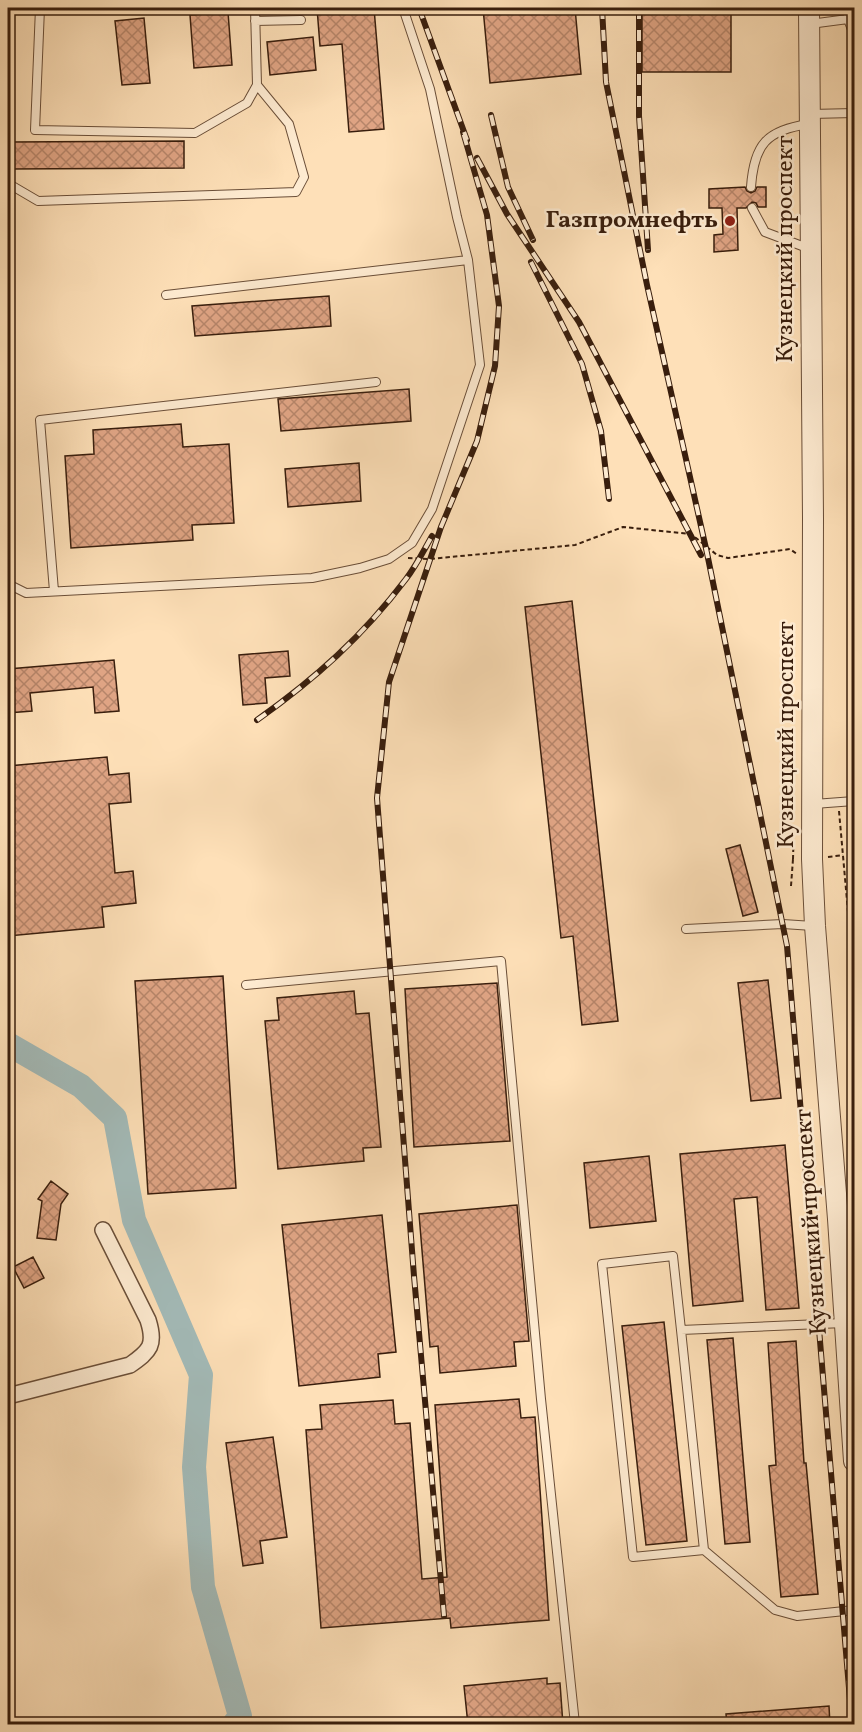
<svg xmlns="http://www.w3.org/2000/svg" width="862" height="1732" viewBox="0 0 862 1732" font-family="Vollkorn,serif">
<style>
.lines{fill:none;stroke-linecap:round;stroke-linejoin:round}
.river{stroke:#a3bbb9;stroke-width:24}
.building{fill:url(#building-cross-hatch);stroke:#391e0d;stroke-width:1.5}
.service-casing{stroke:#6a4e38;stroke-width:10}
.minor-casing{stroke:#6a4e38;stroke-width:18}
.tertiary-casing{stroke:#6a4e38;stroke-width:22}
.path{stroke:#391e0d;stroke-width:2;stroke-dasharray:4.5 3;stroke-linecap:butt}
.service{stroke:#feebd1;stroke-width:8}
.minor{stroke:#feebd1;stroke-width:15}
.tertiary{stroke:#feebd1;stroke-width:20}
.rail-casing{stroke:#391e0d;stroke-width:6}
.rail{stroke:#feebd1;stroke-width:4;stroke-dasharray:11;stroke-linecap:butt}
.poi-dot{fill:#8f2418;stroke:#feebd1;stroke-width:2}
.labels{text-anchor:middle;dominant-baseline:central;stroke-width:5;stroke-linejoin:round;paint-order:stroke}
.poi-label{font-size:24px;font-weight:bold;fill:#391e0d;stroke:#feebd1;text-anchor:end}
.street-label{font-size:24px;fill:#391e0d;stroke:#feebd1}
</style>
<defs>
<pattern id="building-cross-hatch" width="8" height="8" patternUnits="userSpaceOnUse" patternTransform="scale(1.5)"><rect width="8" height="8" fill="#dfa484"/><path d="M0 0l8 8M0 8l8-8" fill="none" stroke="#b6856a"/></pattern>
</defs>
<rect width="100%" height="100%" fill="#fee0b8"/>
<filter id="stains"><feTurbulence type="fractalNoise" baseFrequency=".00333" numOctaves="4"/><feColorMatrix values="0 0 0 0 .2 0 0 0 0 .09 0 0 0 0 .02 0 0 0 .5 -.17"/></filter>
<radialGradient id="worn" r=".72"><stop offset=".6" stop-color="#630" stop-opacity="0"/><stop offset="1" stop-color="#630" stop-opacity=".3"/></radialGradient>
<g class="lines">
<path class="river" d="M8,1044L81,1086L115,1118L134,1220L201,1375L194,1467L203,1587L240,1716L234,1724"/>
</g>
<path class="building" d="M317,8H374L384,129L349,132L342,44L320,46Z
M483,8H575L581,74L490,83Z
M642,8H731V72H642Z
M228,12L232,65L194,68L190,15Z
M144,18L150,83L122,85L115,21Z
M313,37L316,70L270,75L267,42Z
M184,141V168L11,169L10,142Z
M745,187L747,191L751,193L755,191L757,187H766V207H758L756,203L752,202L746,208H737L738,250L714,252V235L723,234L722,208H709V189Z
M329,296L331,326L195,336L192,306Z
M409,389L411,421L281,431L278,399Z
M181,424L183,447L229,444L234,523L192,525L193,540L71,548L65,456L94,454L93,430Z
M359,463L361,501L288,507L285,469Z
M572,601L618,1021L582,1025L573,936L561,938L525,607Z
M288,651L290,676L265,678L267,703L243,705L239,655Z
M114,660L119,711L95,713L93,687L30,693L32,711L8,713V669Z
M107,757L109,775L129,773L131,802L109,804L115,873L133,871L136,903L102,907L104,927L8,936V766Z
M740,845L758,912L743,916L726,849Z
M223,976L236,1188L148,1194L135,981Z
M768,980L781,1098L751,1101L738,983Z
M497,983L510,1141L414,1147L405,989Z
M354,991L356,1014L369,1013L381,1147L363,1148L364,1161L278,1169L265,1021L279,1020L277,998Z
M785,1145L799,1308L766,1310L757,1197L734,1199L743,1301L693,1306L680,1154Z
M649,1156L656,1221L590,1228L584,1163Z
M51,1181L68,1194L61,1204L56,1240L37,1238L42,1201L38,1199Z
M517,1205L529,1341L514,1342L516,1366L440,1373L438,1346L430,1347L419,1214Z
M382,1215L396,1352L378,1354L380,1377L299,1386L282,1225Z
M33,1257L44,1278L24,1288L13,1267Z
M664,1322L687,1541L646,1545L622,1326Z
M733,1338L750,1542L725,1544L707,1340Z
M796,1341L804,1463H806L818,1594L781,1597L769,1466L776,1465L768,1343Z
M519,1399L521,1418L535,1417L549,1620L451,1628L450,1618L321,1628L306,1430L322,1429L320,1405L393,1400L395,1424L410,1423L422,1579L447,1577L435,1405Z
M273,1437L287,1537L260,1541L263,1563L243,1566L226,1443Z
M547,1678V1684L560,1683L563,1725H468L464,1686Z
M829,1706L830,1725H727L726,1714Z"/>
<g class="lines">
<g class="service-casing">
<path id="service" d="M40,8L35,130L195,133L247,103L257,85L255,8
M848,19L854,35
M255,21L301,20
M810,24L848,19V8
M811,114L854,113
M9,184L38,201L296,192L304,177L289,124L257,85
M751,187C754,145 766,130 809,124
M752,208L765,232L810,249
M166,295L468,260
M8,584L26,593L312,578L360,568L389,559L412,543L432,509L480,365L468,260L457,217L430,89L403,8
M54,591L40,420L376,382
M814,804L854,801
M686,929L783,924L813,926
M246,985L501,961L541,1399L575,1724
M838,1219L854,1218
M681,1330L704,1550L633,1557L602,1264L673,1256L681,1330L844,1323
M704,1550L775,1610L797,1616L854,1610"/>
</g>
<g class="minor-casing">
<path id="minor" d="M8,1396L130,1365C150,1351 156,1345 148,1320L103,1230"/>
</g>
<g class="tertiary-casing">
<path id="tertiary" d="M809,8L813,518L812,859L815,926L838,1219L854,1461"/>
</g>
<path class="path" d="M408,558L430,559L575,545L623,527L691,534L717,555L728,558L790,549L797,554
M839,811L854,979
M794,825L793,859H796
M828,857L843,855
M791,886L793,859"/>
<use href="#service" class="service"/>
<use href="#minor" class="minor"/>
<use href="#tertiary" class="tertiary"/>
<g class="rail-casing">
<path id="rail" d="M419,8L467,140
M602,8L606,82L647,285L707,553L787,946L852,1724
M639,8V116L648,250
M491,115L508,187L533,240
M477,158L507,214L579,322L701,555
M531,262L582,364L601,431L609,499
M257,720C315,679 363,636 406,579C416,566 424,550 432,536
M444,1616L414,1276L377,798L389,682L441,527L477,441L495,366L499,306L487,215L463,132"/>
</g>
<use href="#rail" class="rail"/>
</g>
<circle class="poi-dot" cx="730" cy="221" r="6"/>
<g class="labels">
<g class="poi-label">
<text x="718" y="221">Газпромнефть</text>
</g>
<g class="street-label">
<text transform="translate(786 249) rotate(-90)">Кузнецкий проспект</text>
<text transform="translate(787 735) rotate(-90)">Кузнецкий проспект</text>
<text transform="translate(812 1222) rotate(-94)">Кузнецкий проспект</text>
</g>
</g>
<rect width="862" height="1732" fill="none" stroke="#fee0b8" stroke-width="30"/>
<rect x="9" y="9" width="844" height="1714" fill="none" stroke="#391e0d" stroke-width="3"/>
<rect x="15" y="15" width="832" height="1702" fill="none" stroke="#391e0d" stroke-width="1.5"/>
<rect width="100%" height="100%" filter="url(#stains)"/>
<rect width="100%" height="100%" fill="url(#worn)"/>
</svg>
